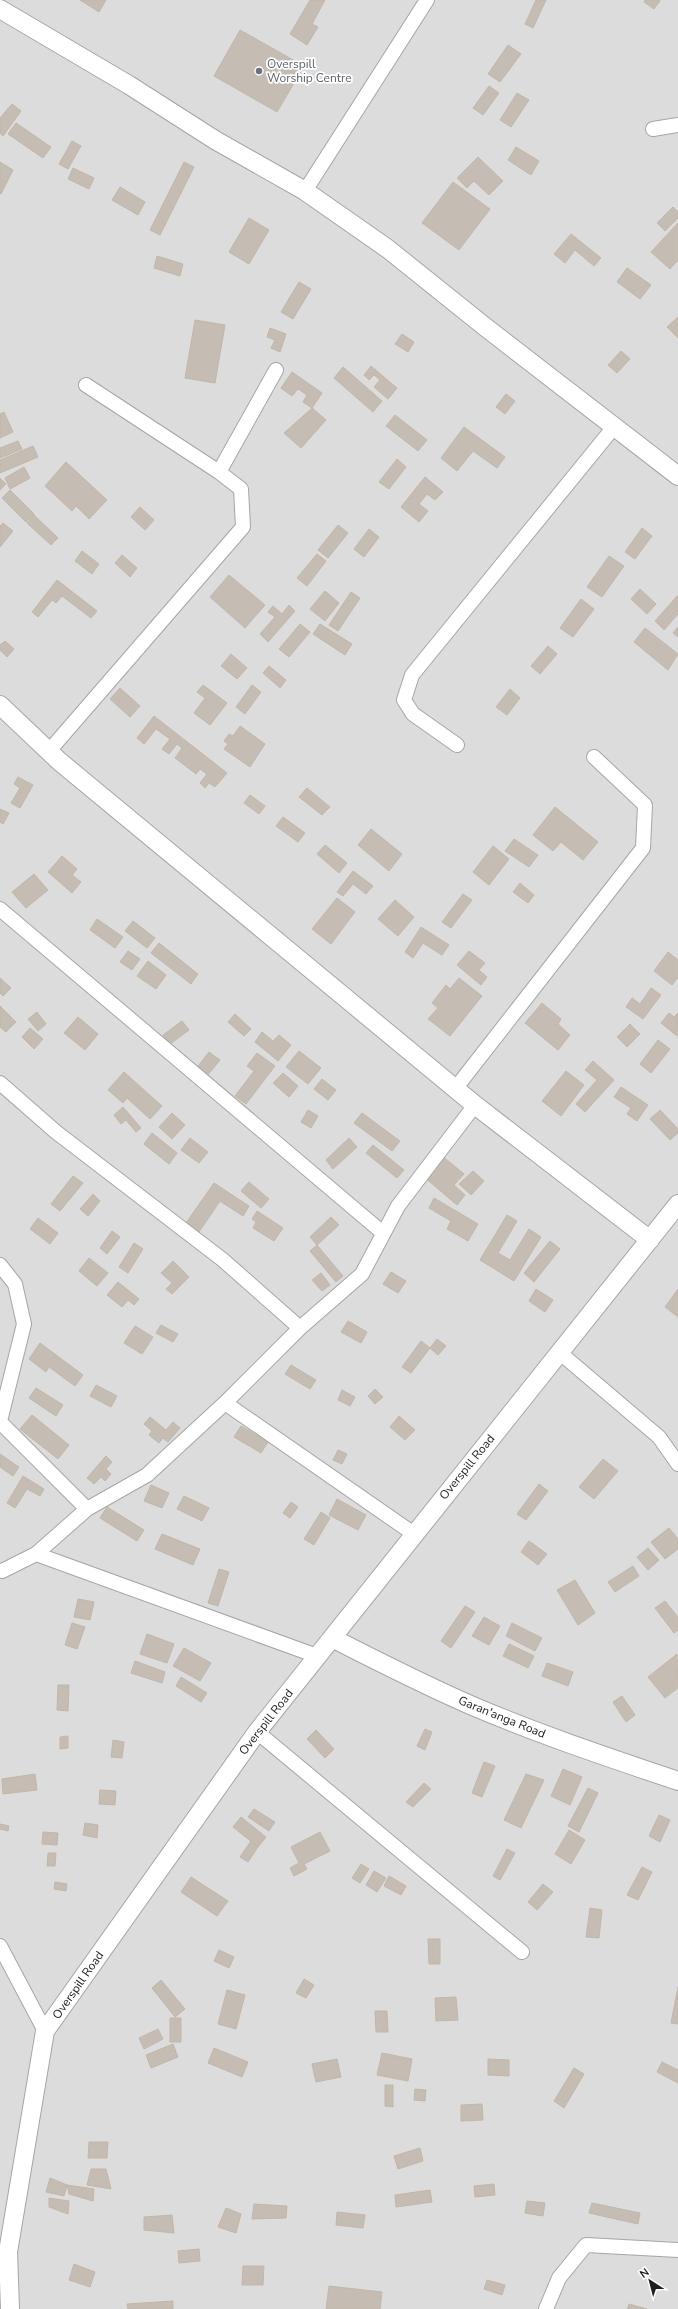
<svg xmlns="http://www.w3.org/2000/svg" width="678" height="2309" viewBox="0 0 678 2309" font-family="'Nunito Sans',sans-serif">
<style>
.residential{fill:#dddcdc}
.building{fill:#c5bdb4;stroke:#c2b6a7}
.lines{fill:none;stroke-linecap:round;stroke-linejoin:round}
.minor-casing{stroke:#a6a6a6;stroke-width:16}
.tertiary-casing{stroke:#a6a6a6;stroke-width:20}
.minor{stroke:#fff;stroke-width:14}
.tertiary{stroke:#fff;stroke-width:18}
.worship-dot{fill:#6b7280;stroke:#fff;stroke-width:1.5}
.labels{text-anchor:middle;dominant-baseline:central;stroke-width:3.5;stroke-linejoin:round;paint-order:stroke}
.worship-label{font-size:12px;fill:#5b616d;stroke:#fff;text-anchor:start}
.street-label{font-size:12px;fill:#1f1f1f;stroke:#fff}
</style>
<rect width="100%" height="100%" fill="#f0eee5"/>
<path class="residential" d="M0,0H678V2309H0Z"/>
<path class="building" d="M80,0H106L99,12Z
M310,0H325L312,24L318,27L307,45L290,34Z
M536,0H546L533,28L525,24Z
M645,0H659L660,1L654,9L644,2Z
M240,30L304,66L277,112L214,76Z
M508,45L521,54L500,82L488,74Z
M489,86L499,93L483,115L473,108Z
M517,93L529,100L511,127L500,120Z
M12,104L21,111L3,136L0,133V118Z
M16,123L51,147L43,158L8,134Z
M72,141L81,146L68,169L59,164Z
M516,147L539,161L531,175L508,160Z
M478,157L503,181L489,195L474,181L467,188L457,178Z
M0,162L13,170L1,194L0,193Z
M184,162L194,167L160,235L150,230Z
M73,168L94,178L89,189L68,179Z
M453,182L490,209L459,250L422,223Z
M120,187L145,202L138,215L112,200Z
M673,207L678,212V218L665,231L657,223Z
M249,218L269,230L249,264L229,252Z
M678,223V260L670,269L651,252Z
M571,234L601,258L594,266L575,250L565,263L554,254Z
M157,256L183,264L180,276L154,268Z
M627,268L651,285L640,299L617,282Z
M299,282L311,289L293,319L281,312Z
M678,317V338L667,327Z
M195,320L225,325L215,383L185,378Z
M270,328L286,334L280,352L271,348L275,340L267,337Z
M402,334L414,342L408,352L395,344Z
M621,351L630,359L617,373L608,365Z
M371,366L397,388L388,399L374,387L380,380L374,375L369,380L364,375Z
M343,367L382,401L373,412L334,378Z
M292,372L322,393L312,408L303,402L307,395L298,389L292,396L281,388Z
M506,394L515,401L505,414L496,407Z
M312,408L326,420L301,448L284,433Z
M4,412L13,432L0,438V414Z
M395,415L427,440L418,451L386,426Z
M464,427L505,457L497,468L473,451L457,471L441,458Z
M18,441L22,449L0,458V448Z
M33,446L38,457L0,473V460Z
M397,459L406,467L389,489L379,482Z
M66,462L107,500L89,519L76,506L72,511L45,486Z
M24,467L30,478L10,489L5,478Z
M425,477L443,492L435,500L427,494L419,504L428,511L419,522L401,507Z
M0,478L6,484L0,490Z
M10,490L34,514L26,522L2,498Z
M140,507L154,520L145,530L131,517Z
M34,515L58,538L51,545L27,523Z
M3,523L13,531L0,547V526Z
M338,525L348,533L328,558L318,550Z
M642,528L652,536L635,559L625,552Z
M369,529L379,537L364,557L354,549Z
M82,551L99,564L92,574L75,561Z
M317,554L326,561L307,586L297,578Z
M122,555L137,568L130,577L115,563Z
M609,556L624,566L602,597L587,587Z
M229,575L265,605L245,628L210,597Z
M57,580L97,611L91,618L62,596L56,603L52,600L38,617L32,612Z
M640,589L656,604L647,614L631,599Z
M325,591L339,603L325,621L310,609Z
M351,592L360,598L338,631L329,625Z
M678,595V614L664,630L655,621Z
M581,599L594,609L573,637L560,628Z
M289,605L295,611L268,642L260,634L275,617L268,612L273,606L282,614Z
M300,624L310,632L289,657L279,649Z
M320,624L352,644L345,655L313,634Z
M678,627V637L673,633Z
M645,628L678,654L668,670L634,642Z
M5,641L14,649L7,657L0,650V645Z
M548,646L557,654L540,674L531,666Z
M231,654L247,668L237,679L221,666Z
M269,666L286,680L280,688L263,673Z
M203,685L227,703L210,725L194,713L205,698L197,692Z
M252,685L261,692L245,714L236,707Z
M120,688L140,706L130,717L110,699Z
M510,689L520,698L507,715L496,707Z
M154,716L227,773L215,787L209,783L205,788L200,783L207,774L200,769L196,774L175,758L182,748L177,744L169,754L162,749L170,739L156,729L144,744L137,738Z
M240,726L265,744L250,767L224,749L228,744L224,741L229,734L233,736Z
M18,777L33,785L20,808L11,803L20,788L14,784Z
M307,788L330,807L322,815L299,797Z
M250,795L265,806L259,814L244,803Z
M555,807L598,842L583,860L561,842L553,851L533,835Z
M0,809L9,813L3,824L0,822Z
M283,817L305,833L298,842L276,826Z
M371,829L402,854L389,871L358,845Z
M514,839L538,855L529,867L505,851Z
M325,845L347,863L339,873L317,854Z
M493,846L509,859L489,885L473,872Z
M62,856L77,869L72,875L81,882L72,893L48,872Z
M353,871L373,886L366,894L353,884L343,896L337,892Z
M34,874L48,890L26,908L12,892Z
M520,883L534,895L528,903L513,892Z
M463,894L472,900L451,928L442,922Z
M337,898L355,912L331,944L312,929Z
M395,900L414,917L398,936L378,919Z
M97,919L123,937L115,948L90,930Z
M133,921L155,938L147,948L125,931Z
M421,927L449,945L442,955L423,943L413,958L405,952Z
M159,943L198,974L191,984L151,953Z
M128,951L140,959L132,970L120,962Z
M469,951L485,963L479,970L487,977L481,985L457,965Z
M668,952L678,960V977L672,985L654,971Z
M148,961L166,975L156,989L137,976Z
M0,978L11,988L3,996L0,993Z
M459,978L482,996L450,1036L428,1019L438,1008L432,1003L446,985L450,989Z
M651,988L661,995L643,1019L626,1007L632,998L640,1004Z
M542,1003L561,1019L558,1024L570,1035L558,1050L525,1023Z
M0,1006L16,1022L6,1032L0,1027Z
M37,1012L46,1024L38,1031L28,1019Z
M669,1013L674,1017L678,1013L677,1036L661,1023Z
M235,1014L251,1029L244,1036L228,1022Z
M78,1017L98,1034L85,1050L64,1033Z
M182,1021L189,1030L170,1044L163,1035Z
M630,1024L640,1034L627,1047L617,1037Z
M30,1028L43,1039L34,1049L22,1037Z
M262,1032L273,1041L279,1035L291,1045L278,1061L255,1042Z
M658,1040L670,1049L651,1073L640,1064Z
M299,1051L321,1068L308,1084L286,1067Z
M209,1052L220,1060L206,1077L196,1069Z
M257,1053L275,1066L246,1104L235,1096L254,1071L247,1066Z
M593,1061L614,1080L585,1112L576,1104L597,1080L585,1070Z
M566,1071L584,1085L561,1116L542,1101Z
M124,1072L162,1106L150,1119L127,1098L123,1103L108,1090Z
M283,1073L298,1086L289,1097L273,1083Z
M322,1079L336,1090L328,1100L314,1089Z
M621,1087L648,1105L637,1121L627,1114L631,1108L614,1097Z
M123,1107L141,1128L136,1132L126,1120L121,1124L114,1115Z
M308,1110L318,1116L311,1128L301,1122Z
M660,1110L678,1129V1133L670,1140L650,1119Z
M172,1113L185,1125L172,1139L159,1127Z
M362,1113L400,1141L392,1151L354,1123Z
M152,1133L177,1153L169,1164L144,1144Z
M190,1138L208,1152L199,1163L181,1150Z
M349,1138L357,1147L333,1169L326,1160Z
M373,1145L404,1170L397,1178L366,1153Z
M441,1155L464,1174L454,1185L465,1195L457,1205L423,1176Z
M473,1171L484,1181L471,1195L459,1184Z
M73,1176L83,1183L60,1211L51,1204Z
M249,1182L269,1199L261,1208L241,1191Z
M214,1183L249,1206L243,1216L220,1201L199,1232L186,1223Z
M93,1194L100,1201L88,1216L80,1209Z
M434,1198L478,1224L468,1241L447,1229L451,1221L429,1208Z
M257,1211L283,1228L274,1241L253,1228L256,1222L252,1219Z
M507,1215L517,1221L498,1253L510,1260L529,1229L541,1237L514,1281L480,1260Z
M331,1217L339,1225L317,1245L310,1237Z
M38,1218L58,1233L50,1244L30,1229Z
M112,1231L120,1237L107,1254L100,1248Z
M550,1241L560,1249L534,1282L524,1273Z
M134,1243L143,1249L128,1273L119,1267Z
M317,1245L343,1276L336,1282L310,1251Z
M89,1258L108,1273L97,1286L79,1271Z
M173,1261L189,1277L172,1294L166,1289L172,1283L161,1273Z
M391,1272L406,1281L398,1293L383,1284Z
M321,1273L330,1285L322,1291L312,1280Z
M118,1282L139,1299L134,1305L128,1300L122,1307L107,1295Z
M536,1289L553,1300L545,1312L529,1301Z
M678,1289V1317L665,1307Z
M348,1321L367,1332L361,1343L341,1332Z
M161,1325L178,1334L173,1342L156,1333Z
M135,1326L153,1337L142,1354L124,1343Z
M437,1339L446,1346L438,1355L430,1348Z
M421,1341L430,1348L411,1373L402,1367Z
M40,1343L83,1375L75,1386L49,1367L46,1372L29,1359Z
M291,1365L316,1380L310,1389L285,1374Z
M96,1385L117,1396L111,1407L90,1396Z
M36,1388L63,1405L56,1416L29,1398Z
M375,1389L383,1397L375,1404L368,1396Z
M342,1390L355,1397L350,1406L338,1400Z
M32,1415L69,1445L58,1459L20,1429Z
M399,1416L415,1430L405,1440L390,1427Z
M150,1417L166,1430L173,1422L180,1428L168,1442L163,1438L159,1443L149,1435L152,1431L144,1424Z
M241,1426L268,1442L261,1453L234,1437Z
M338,1450L347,1454L342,1464L333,1460Z
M0,1454L19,1467L13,1476L0,1467Z
M106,1456L112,1462L106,1469L111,1474L105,1481L101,1477L94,1484L87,1478Z
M603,1459L618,1471L594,1499L579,1487Z
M23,1476L44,1489L40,1496L27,1489L15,1508L7,1503Z
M539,1484L548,1491L526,1520L517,1514Z
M151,1485L169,1493L162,1508L144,1501Z
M184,1496L209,1508L202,1521L177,1509Z
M337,1499L366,1515L358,1530L329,1515Z
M291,1502L298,1507L290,1518L283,1513Z
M107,1507L144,1530L137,1541L100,1518Z
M321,1512L330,1518L314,1545L304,1539Z
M669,1528L678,1539V1549L665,1559L651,1542Z
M162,1534L200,1549L193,1565L155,1549Z
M529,1541L547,1554L538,1565L521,1552Z
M648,1548L659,1560L648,1570L637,1557Z
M633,1566L639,1576L615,1592L608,1582Z
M219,1569L229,1572L218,1606L208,1603Z
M575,1580L595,1613L578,1625L557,1590Z
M78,1599L94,1602L90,1620L74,1617Z
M665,1601L678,1617V1630L674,1633L655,1608Z
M465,1606L475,1612L451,1648L441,1641Z
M484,1617L500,1626L489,1645L472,1636Z
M72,1623L85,1627L77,1649L65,1645Z
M512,1623L542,1638L535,1651L506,1636Z
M147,1634L174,1644L167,1663L140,1654Z
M509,1644L534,1656L528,1668L503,1656Z
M184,1648L211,1663L200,1681L173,1666Z
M677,1654L678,1688L665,1698L648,1677Z
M135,1661L165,1672L162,1683L131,1673Z
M547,1663L573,1672L568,1686L542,1676Z
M181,1677L207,1693L201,1702L176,1686Z
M58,1685H69L68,1711L57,1710Z
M622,1696L635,1715L626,1722L613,1702Z
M425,1729L432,1732L425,1750L417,1746Z
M316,1730L334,1749L325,1758L307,1739Z
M68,1736V1748L60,1749V1737Z
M113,1740L124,1742L122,1758L111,1757Z
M484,1762L495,1766L482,1797L472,1793Z
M563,1769L582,1777L570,1805L551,1796Z
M35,1774L37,1790L3,1794L2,1779Z
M526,1774L544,1780L521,1828L504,1820Z
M424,1783L431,1789L413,1807L406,1802Z
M588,1788L598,1793L579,1832L568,1826Z
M100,1790L116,1791L115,1805L99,1804Z
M254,1809L275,1822L269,1831L248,1817Z
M659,1815L670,1820L660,1842L649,1836Z
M241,1817L266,1837L258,1847L233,1827Z
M85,1823L98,1825L97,1838L83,1835Z
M0,1824L9,1826L8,1831L0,1829Z
M569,1830L585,1840L571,1864L555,1854Z
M43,1832L58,1833L57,1845L42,1844Z
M320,1832L330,1851L304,1864L307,1869L294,1876L290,1868L299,1863L291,1847Z
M251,1841L258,1847L248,1862L240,1857Z
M507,1849L515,1853L500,1880L493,1876Z
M48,1853H56L55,1866H47Z
M361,1864L369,1869L360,1883L352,1878Z
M642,1867L652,1872L638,1900L627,1895Z
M374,1871L386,1878L377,1892L366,1885Z
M389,1876L406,1886L401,1895L384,1886Z
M191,1877L228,1901L217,1916L181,1892Z
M55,1882L67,1884L66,1891L54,1889Z
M543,1884L553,1892L537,1910L528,1902Z
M590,1908L602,1910L599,1938L586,1937Z
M428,1939H440V1964H429Z
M219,1950L234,1957L229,1968L214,1961Z
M304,1979L314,1985L306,1998L296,1993Z
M161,1980L185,2009L175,2017L152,1988Z
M678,1987V2024L671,2023Z
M227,1990L245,1995L236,2029L218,2024Z
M456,1997L458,2020L436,2021L435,1998Z
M375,2011H387L388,2032H376Z
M170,2018H181V2042H170Z
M158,2029L163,2039L144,2049L139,2038Z
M173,2044L178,2057L151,2068L146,2055Z
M214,2048L248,2062L242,2077L208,2063Z
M382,2053L412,2059L408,2081L377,2075Z
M337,2059L341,2077L316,2082L312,2064Z
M488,2059L509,2060V2076L488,2075Z
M662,2062L678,2070V2083L657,2072Z
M574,2068L584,2074L564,2108L554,2101Z
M385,2085H393V2107L385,2106Z
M415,2089L426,2090L425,2101L414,2100Z
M482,2104L483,2120L461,2121V2105Z
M89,2142H108L107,2158H88Z
M420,2148L423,2161L398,2169L394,2156Z
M91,2169H106L111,2189L87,2185Z
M50,2178L67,2185L64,2196L46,2192Z
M494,2184L495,2195L475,2197L474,2186Z
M67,2185L94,2189L93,2201L69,2194Z
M430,2190L432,2202L396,2207L395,2195Z
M49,2198L69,2201L68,2214L49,2207Z
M527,2201L545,2203L543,2216L525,2213Z
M592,2203L640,2213L638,2224L589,2213Z
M254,2204L287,2206L286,2218L252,2219Z
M226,2208L241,2214L236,2233L218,2227Z
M337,2212L365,2215L363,2228L336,2225Z
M172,2215L174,2233L144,2230V2217Z
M199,2249L200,2261L179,2263L178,2251Z
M74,2264L95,2272L90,2287L69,2280Z
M243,2266H264L263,2285H242Z
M487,2280L505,2285L502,2295L484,2289Z
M329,2286L382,2292L380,2309H326Z
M173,2301V2309H128L127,2304Z
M629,2304L647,2309H627Z"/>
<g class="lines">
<g class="minor-casing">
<path id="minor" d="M653,129L678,125
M305,191L427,0
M219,472L276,370
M457,745L413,714L404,700L412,675L614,427
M49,751L243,527L241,489L219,472L86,385
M0,909L383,1233
M0,1083L56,1132L223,1260L300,1328
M455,1089L643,848L645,805L594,757
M0,1265L15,1284L24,1324L0,1421
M559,1352L659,1437L678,1464
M225,1403L414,1534
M0,1422L87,1509
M36,1554L87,1509L147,1475L225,1403L300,1328L362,1274L398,1206L475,1105
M2,1571L36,1554L317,1656
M257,1732L522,1952
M0,1946L45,2031
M546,2309L559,2278L586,2245L678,2250"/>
</g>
<g class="tertiary-casing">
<path id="tertiary" d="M0,9L129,85L215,140L305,191L388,249L484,326L678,476
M0,705L59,761L475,1105L650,1240
M332,1638C379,1662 426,1686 475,1707C541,1735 610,1758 678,1781
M10,2309L8,2252L45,2031L257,1732L678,1204"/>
</g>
<use href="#minor" class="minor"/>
<use href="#tertiary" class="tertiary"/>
</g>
<circle class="worship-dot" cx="259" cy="71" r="4"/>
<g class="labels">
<g class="worship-label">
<text x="267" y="64">Overspill<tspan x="267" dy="14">Worship Centre</tspan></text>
</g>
<g class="street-label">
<text transform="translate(467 1467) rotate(-51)">Overspill Road</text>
<text transform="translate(502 1717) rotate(22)">Garan'anga Road</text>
<text transform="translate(266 1722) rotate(-52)">Overspill Road</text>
<text transform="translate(78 1985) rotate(-55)">Overspill Road</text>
</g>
</g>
<g transform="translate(650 2281) rotate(324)" stroke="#ffffff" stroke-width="3" paint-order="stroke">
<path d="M0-3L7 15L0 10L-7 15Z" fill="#1f1f1f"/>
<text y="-6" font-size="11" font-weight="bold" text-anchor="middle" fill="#1f1f1f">N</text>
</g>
</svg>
